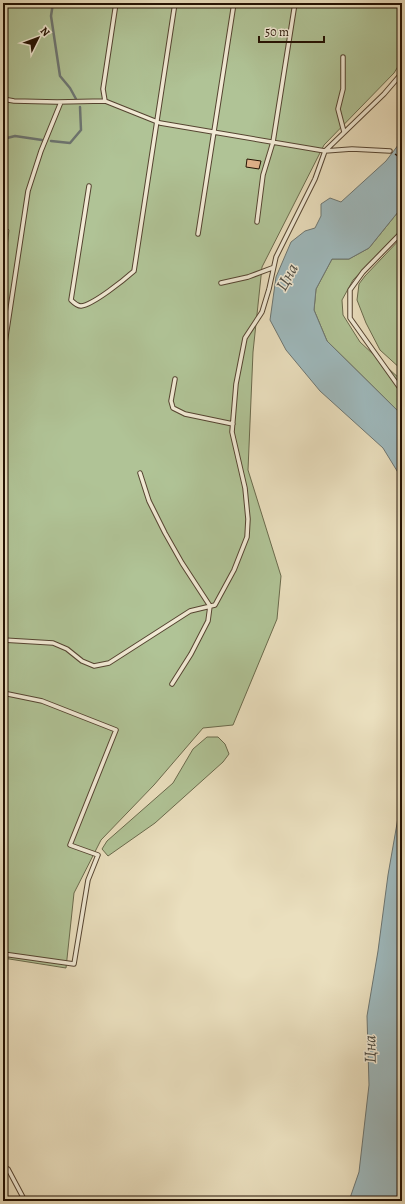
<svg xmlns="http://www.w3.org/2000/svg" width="405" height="1204" viewBox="0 0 405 1204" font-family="Alegreya,serif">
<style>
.green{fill:#b0c396;stroke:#6a6a4c}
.water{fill:#9eb9bd;stroke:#6d7672}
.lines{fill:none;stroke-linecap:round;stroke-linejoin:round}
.stream{stroke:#6d7672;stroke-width:2.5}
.building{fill:#e0b28a;stroke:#231102}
.lane-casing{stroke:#554431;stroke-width:5.5}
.path{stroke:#231102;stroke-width:1.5;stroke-dasharray:3 2;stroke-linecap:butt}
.lane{stroke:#f1ead5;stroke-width:3.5}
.labels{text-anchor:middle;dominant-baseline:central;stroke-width:3;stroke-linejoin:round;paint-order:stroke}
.water-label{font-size:17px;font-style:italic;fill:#4e4c43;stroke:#f1ead5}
</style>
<rect width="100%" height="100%" fill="#eadfbe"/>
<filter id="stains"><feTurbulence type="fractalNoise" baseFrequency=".005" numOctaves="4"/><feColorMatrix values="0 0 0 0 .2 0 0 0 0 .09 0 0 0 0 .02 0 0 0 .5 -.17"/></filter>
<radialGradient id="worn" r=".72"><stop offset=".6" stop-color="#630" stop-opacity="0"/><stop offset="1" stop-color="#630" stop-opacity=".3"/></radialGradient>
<path class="green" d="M3,3H402V60L394,73L324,145L262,267L253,352L248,470L281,576L277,619L233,725L203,728L154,785L101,840L74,893L66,968L3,958V281L9,230L3,224Z
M402,207V229L353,280L342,300L343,315L360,342L402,381V415L327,341L314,310L316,289L332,259H349L369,248Z
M402,237V370L380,350L366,323L357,300L359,284L365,276Z
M207,737H218L225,744L229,754L223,762L155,823L108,856L102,849L107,841L173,783L193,749Z"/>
<path class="water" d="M402,140V207L369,248L349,259H332L316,289L314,310L327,341L402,415V479L383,448L320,391L286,350L270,320L276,277L291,242L305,231L315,228L321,216V204L330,198L341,202L386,161Z
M402,795V1201H349L359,1172L369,1085L367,1016L378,951L388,875Z"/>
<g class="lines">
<path class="stream" d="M53,3L51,16L60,76L70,88L76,99
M3,139L15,136L42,140
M51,141L70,143L81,130L80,107"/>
</g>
<path class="building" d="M247,159L261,161L259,169L246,167Z"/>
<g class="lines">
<g class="lane-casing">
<path id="lane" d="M343,57V89L338,109L344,132
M3,99L14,101L57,102L105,101L160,123L325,151L384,94L402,73
M105,101L103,89L116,3
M89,186L71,300C74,303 77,306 81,306C93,305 125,279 134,271L175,3
M257,222L263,175L273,142L295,3
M402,232L363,272L350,290V318L402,391
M198,234L234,3
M221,283L248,277L272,268
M3,356L28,191L41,151L61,102
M175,379L171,401L173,408L185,414L233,424
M140,473L149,501L165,533L182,563L210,606L208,621L191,654L172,684
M3,640L53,643L67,649L82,661L94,666L109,663L190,611L215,605L234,570L247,537L248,519L245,488L232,432L236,384L245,338L262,312L269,289L276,257L315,179L325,151L352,149L390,151
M3,693L42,701L116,730L70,845L98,855L88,880L74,964L3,954
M3,1167L8,1169L25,1201"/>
</g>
<path class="path" d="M395,154L402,159"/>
<use href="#lane" class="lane"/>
</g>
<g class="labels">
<g class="water-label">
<text transform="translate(287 277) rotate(-61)">Цна</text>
<text transform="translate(370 1049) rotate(-91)">Цна</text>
</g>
</g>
<rect width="405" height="1204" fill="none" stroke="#eadfbe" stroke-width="16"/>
<rect x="4" y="4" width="397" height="1196" fill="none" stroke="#231102" stroke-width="2"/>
<rect x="8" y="8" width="389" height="1188" fill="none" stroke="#231102"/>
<g transform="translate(38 38) rotate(48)" stroke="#f1ead5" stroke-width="3" paint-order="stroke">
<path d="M0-3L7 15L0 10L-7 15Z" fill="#231102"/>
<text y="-6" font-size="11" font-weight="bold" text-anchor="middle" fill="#231102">N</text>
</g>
<path d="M259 36v6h65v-6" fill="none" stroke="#231102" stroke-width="2"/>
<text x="265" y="36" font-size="12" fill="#231102" stroke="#f1ead5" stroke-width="3" paint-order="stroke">50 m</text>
<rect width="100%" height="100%" filter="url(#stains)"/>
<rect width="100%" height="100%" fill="url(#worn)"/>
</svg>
